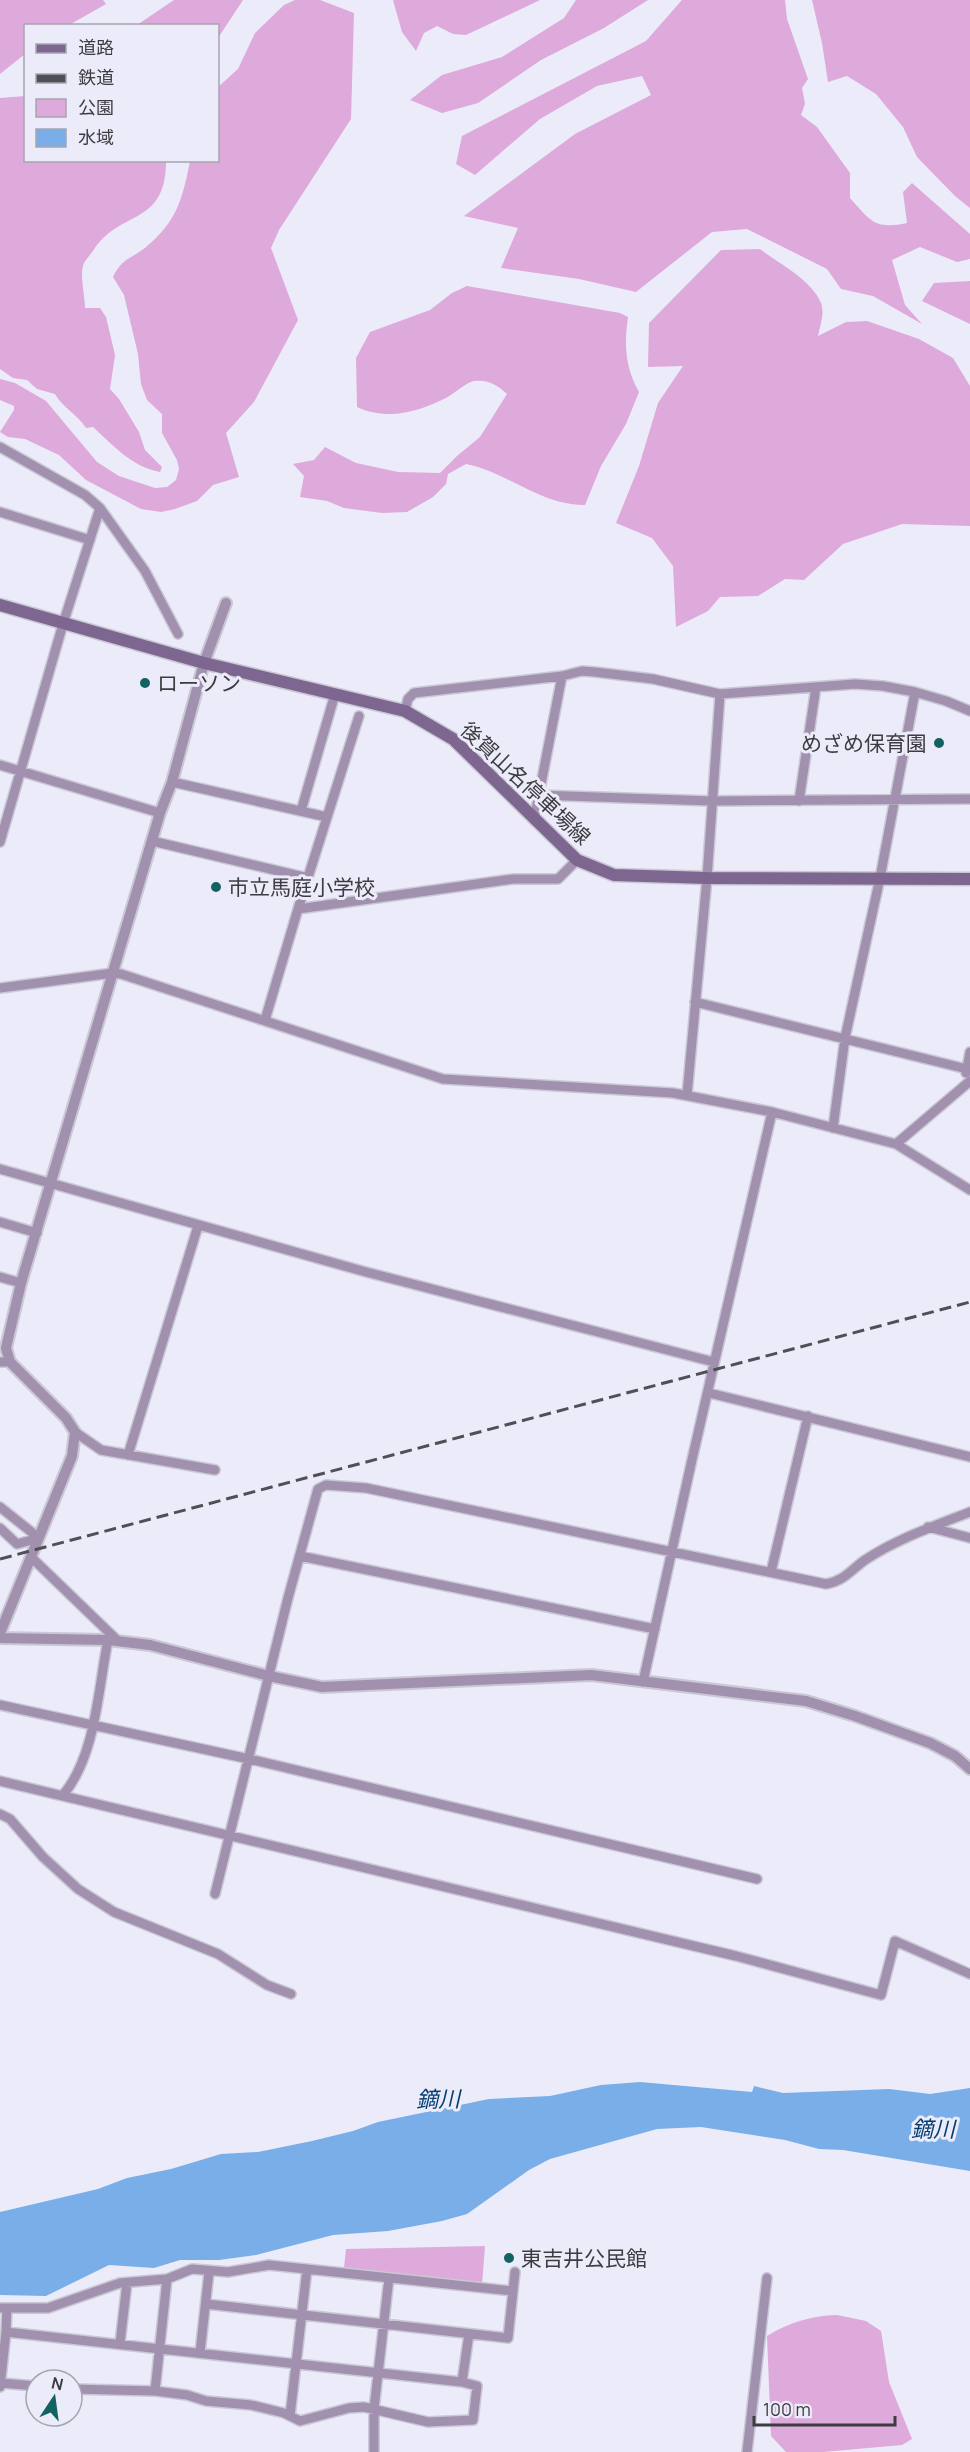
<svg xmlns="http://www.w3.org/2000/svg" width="970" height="2452" viewBox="0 0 970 2452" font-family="Manrope,'Noto Sans JP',sans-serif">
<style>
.green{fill:#dea9db}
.water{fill:#79aee9}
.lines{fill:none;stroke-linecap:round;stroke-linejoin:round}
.minor-casing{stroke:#c9c8d4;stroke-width:12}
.tertiary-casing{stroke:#c9c8d4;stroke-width:14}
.secondary-casing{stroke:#c9c8d4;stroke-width:15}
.minor{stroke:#a191af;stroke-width:9}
.tertiary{stroke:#a191af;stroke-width:10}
.secondary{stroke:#7d6690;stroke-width:12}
.rail{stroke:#4f4f55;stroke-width:3;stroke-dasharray:12 6;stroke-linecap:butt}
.poi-dot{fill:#126262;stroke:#ecebf9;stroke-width:2}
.labels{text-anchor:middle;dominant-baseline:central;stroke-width:6;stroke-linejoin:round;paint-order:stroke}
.poi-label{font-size:21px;fill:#3c3c41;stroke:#ecebf9;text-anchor:start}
.street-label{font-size:21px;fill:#3c3c41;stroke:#ecebf9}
.water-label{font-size:22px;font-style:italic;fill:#033f73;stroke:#ecebf9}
</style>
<rect width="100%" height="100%" fill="#ecebf9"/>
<path class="green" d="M0,0H103L106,4L69,25L26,26L25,54L0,74Z
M174,0H243L218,38V26L137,25Z
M295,0H320L354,13L351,119L279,230L271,248L298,320L254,402L226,433L239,477L213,485L197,501L175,509L161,512L141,509L86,480L59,455L25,439L8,437L0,432L14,410V406L0,400V379L15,383L46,401L97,462L119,476L155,488L167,487L176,480L179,469L177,460L162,433V414L147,400L141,384L138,354L124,295L113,277C123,257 130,260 146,247C177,222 183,197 190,161L218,160V87L238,69L255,33L284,5Z
M393,0H540L466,35L453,34L437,26L424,33L416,51L402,32Z
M576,0H648L604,28L541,60L478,103L442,113L410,100L442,75L502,57L564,18Z
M682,0H785L787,19L808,79L802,88L805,104L801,115L817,127L850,173V198C870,220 874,230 907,223L903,192L912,183L970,234V259L957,262L920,247L892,260L905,305L922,324L873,296L841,289L827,269L747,229L712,232L636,292L579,279L501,268L518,228L464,216L575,134L651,95L642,76L597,86L540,119L475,175L456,164L462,136L646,41Z
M812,0H970V208L955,196L917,157L903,127L876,94L847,76L828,82L822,43Z
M25,96L26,160L166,161C166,227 119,209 93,251C90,255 84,261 83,266C80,276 85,297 85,308H100L106,317L115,355L110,389L119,399L139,432L145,450L162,467L160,472C132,467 113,445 93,427L86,428C77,414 63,408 55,394L37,389L27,380L13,378L0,369V98Z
M760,249C779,264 811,279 821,303C825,314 820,325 818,336L846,322L867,321L919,339L953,358L970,386V526L902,524L843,544L804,580L785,579L758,596L720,597L708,611L676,627L673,566L652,538L616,523L639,466L658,403L683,366L648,367L649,323L721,250Z
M970,281V324L922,301L934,283Z
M467,286L620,313L628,317C624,345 625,367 639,392L626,424L601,466L585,505C542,506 507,472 466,464L448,474L446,484L433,497L407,512L382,513L344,508L327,501L300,497L304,476L293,464L314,460L325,447L356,463L398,472L440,473L457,456L480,437L507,394C499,386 488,379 474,381C465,383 455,393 446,398C418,412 387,421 357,407L356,358L370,332L430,310L452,293Z
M485,2246L482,2285L344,2268L346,2249Z
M837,2315L866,2321L881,2331L889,2382L912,2439L902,2445L823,2452H786L771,2436L767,2336C790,2322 810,2316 837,2315Z"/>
<path class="water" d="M640,2082L752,2092L754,2086L783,2093L889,2089L930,2094L970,2088V2171L843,2150L819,2149L785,2140L701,2127L657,2129L550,2159L529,2170L467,2214L442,2221L388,2231L333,2235L256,2255L219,2260H180L154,2268L109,2265L46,2296L0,2295V2212L98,2189L127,2178L171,2169L221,2154L258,2152L312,2141L353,2131L378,2122L489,2099L550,2096L601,2085Z"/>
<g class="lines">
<g class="minor-casing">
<path id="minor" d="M0,447L85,495L100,508L145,571L178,634
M0,512L90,540
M405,711L408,699L414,693L562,676L582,671L595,672L653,679L720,694L855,684L883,686L915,692L946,701L970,711
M0,765L160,813
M172,782L327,817
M538,795L711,801L970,799
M799,801L816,687
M301,811L335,694
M534,820L562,676
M152,841L308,878
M0,842L63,624L100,508
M298,909L513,879H558L577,860
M0,988L113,973L121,974L443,1079L673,1093L772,1112L896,1144L970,1190
M695,1002L967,1069
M265,1020L298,909L359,716
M966,1073L970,1052
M687,1095L707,878L720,694
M833,1128L845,1038L880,878L915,692
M896,1144L970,1081
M0,1169L366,1272L714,1362
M0,1222L37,1233
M0,1277L21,1283
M0,1362H10
M709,1393L970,1457
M75,1432L101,1450L215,1470
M128,1455L198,1226
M0,1507L39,1538
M928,1527L970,1538
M0,1528L17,1544L39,1538
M300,1556L655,1629
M32,1558L118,1641
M771,1572L808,1416
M643,1682L691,1464L772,1112
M0,1705L249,1759L757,1879
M0,1781L736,1956L881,1995L895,1941L970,1974
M63,1795C96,1756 98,1689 108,1640
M0,1814L10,1819L43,1857L78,1889L114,1912L218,1954L267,1985L291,1994
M215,1894L288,1598L318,1489L326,1485L366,1488L826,1584C844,1581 851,1570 865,1560C897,1539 934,1526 970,1512
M206,2304L508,2338L515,2272
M0,2308H48L120,2283L167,2279L192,2269L228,2272L269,2265L513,2291
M6,2332L462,2382L477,2386L473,2420L428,2422L364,2407L349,2408L300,2421L284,2413L251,2405L206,2401L187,2395L155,2391L72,2389
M120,2343L127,2283
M200,2353L209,2272
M462,2382L469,2334
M1,2383L36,2386
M0,2387L6,2332L7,2308
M155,2391L167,2279
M290,2416L307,2269
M374,2452V2409L389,2278
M747,2452L767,2278"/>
</g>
<g class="tertiary-casing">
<path id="tertiary" d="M0,1633L72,1456L75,1432L66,1418L10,1362L6,1348L21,1283L160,813L172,782L204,663L226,603
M0,1638L108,1640L150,1645L269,1676L322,1687L591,1675L806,1701L855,1716L930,1743L955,1756L970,1769"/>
</g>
<g class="secondary-casing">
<path id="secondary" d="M0,605L204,663L405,711L453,739L577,860L614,875L707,878L970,879"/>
</g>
<use href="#minor" class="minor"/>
<use href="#tertiary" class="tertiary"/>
<use href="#secondary" class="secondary"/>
<path class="rail" d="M0,1559L970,1302"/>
</g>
<g class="poi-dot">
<circle cx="145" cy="683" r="6"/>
<circle cx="939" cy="743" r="6"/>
<circle cx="216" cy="887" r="6"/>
<circle cx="509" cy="2258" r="6"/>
</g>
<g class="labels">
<g class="poi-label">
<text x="157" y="683">ローソン</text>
<text x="927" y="743" text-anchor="end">めざめ保育園</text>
<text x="228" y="887">市立馬庭小学校</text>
<text x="521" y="2258">東吉井公民館</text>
</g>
<g class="street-label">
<text transform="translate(526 783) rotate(43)">後賀山名停車場線</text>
</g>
<g class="water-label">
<text transform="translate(438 2099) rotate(-1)">鏑川</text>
<text x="933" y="2129">鏑川</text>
</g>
</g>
<rect x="24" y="24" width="195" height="138" fill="#ecebf9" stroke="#a6a5af" stroke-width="1.5"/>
<rect x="36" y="44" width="30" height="9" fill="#7d6690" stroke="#a6a5af" stroke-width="1.5"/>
<text x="78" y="54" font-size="18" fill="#3c3c41">道路</text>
<rect x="36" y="74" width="30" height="9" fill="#4f4f55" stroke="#a6a5af" stroke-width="1.5"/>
<text x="78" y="84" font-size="18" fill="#3c3c41">鉄道</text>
<rect x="36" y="99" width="30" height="18" fill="#dea9db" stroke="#a6a5af" stroke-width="1.5"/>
<text x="78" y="114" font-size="18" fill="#3c3c41">公園</text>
<rect x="36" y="129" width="30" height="18" fill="#79aee9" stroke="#a6a5af" stroke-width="1.5"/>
<text x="78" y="144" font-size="18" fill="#3c3c41">水域</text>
<g transform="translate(54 2398) rotate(13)"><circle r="28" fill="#ecebf9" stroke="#a6a5af" stroke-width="1.5"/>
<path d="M0-4.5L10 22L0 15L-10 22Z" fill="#126262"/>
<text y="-9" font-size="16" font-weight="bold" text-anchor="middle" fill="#3c3c41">N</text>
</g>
<path d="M754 2416v9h141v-9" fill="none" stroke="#3c3c41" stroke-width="3"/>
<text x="763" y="2416" font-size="18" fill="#3c3c41" stroke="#ecebf9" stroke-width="4.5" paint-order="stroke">100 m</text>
</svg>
